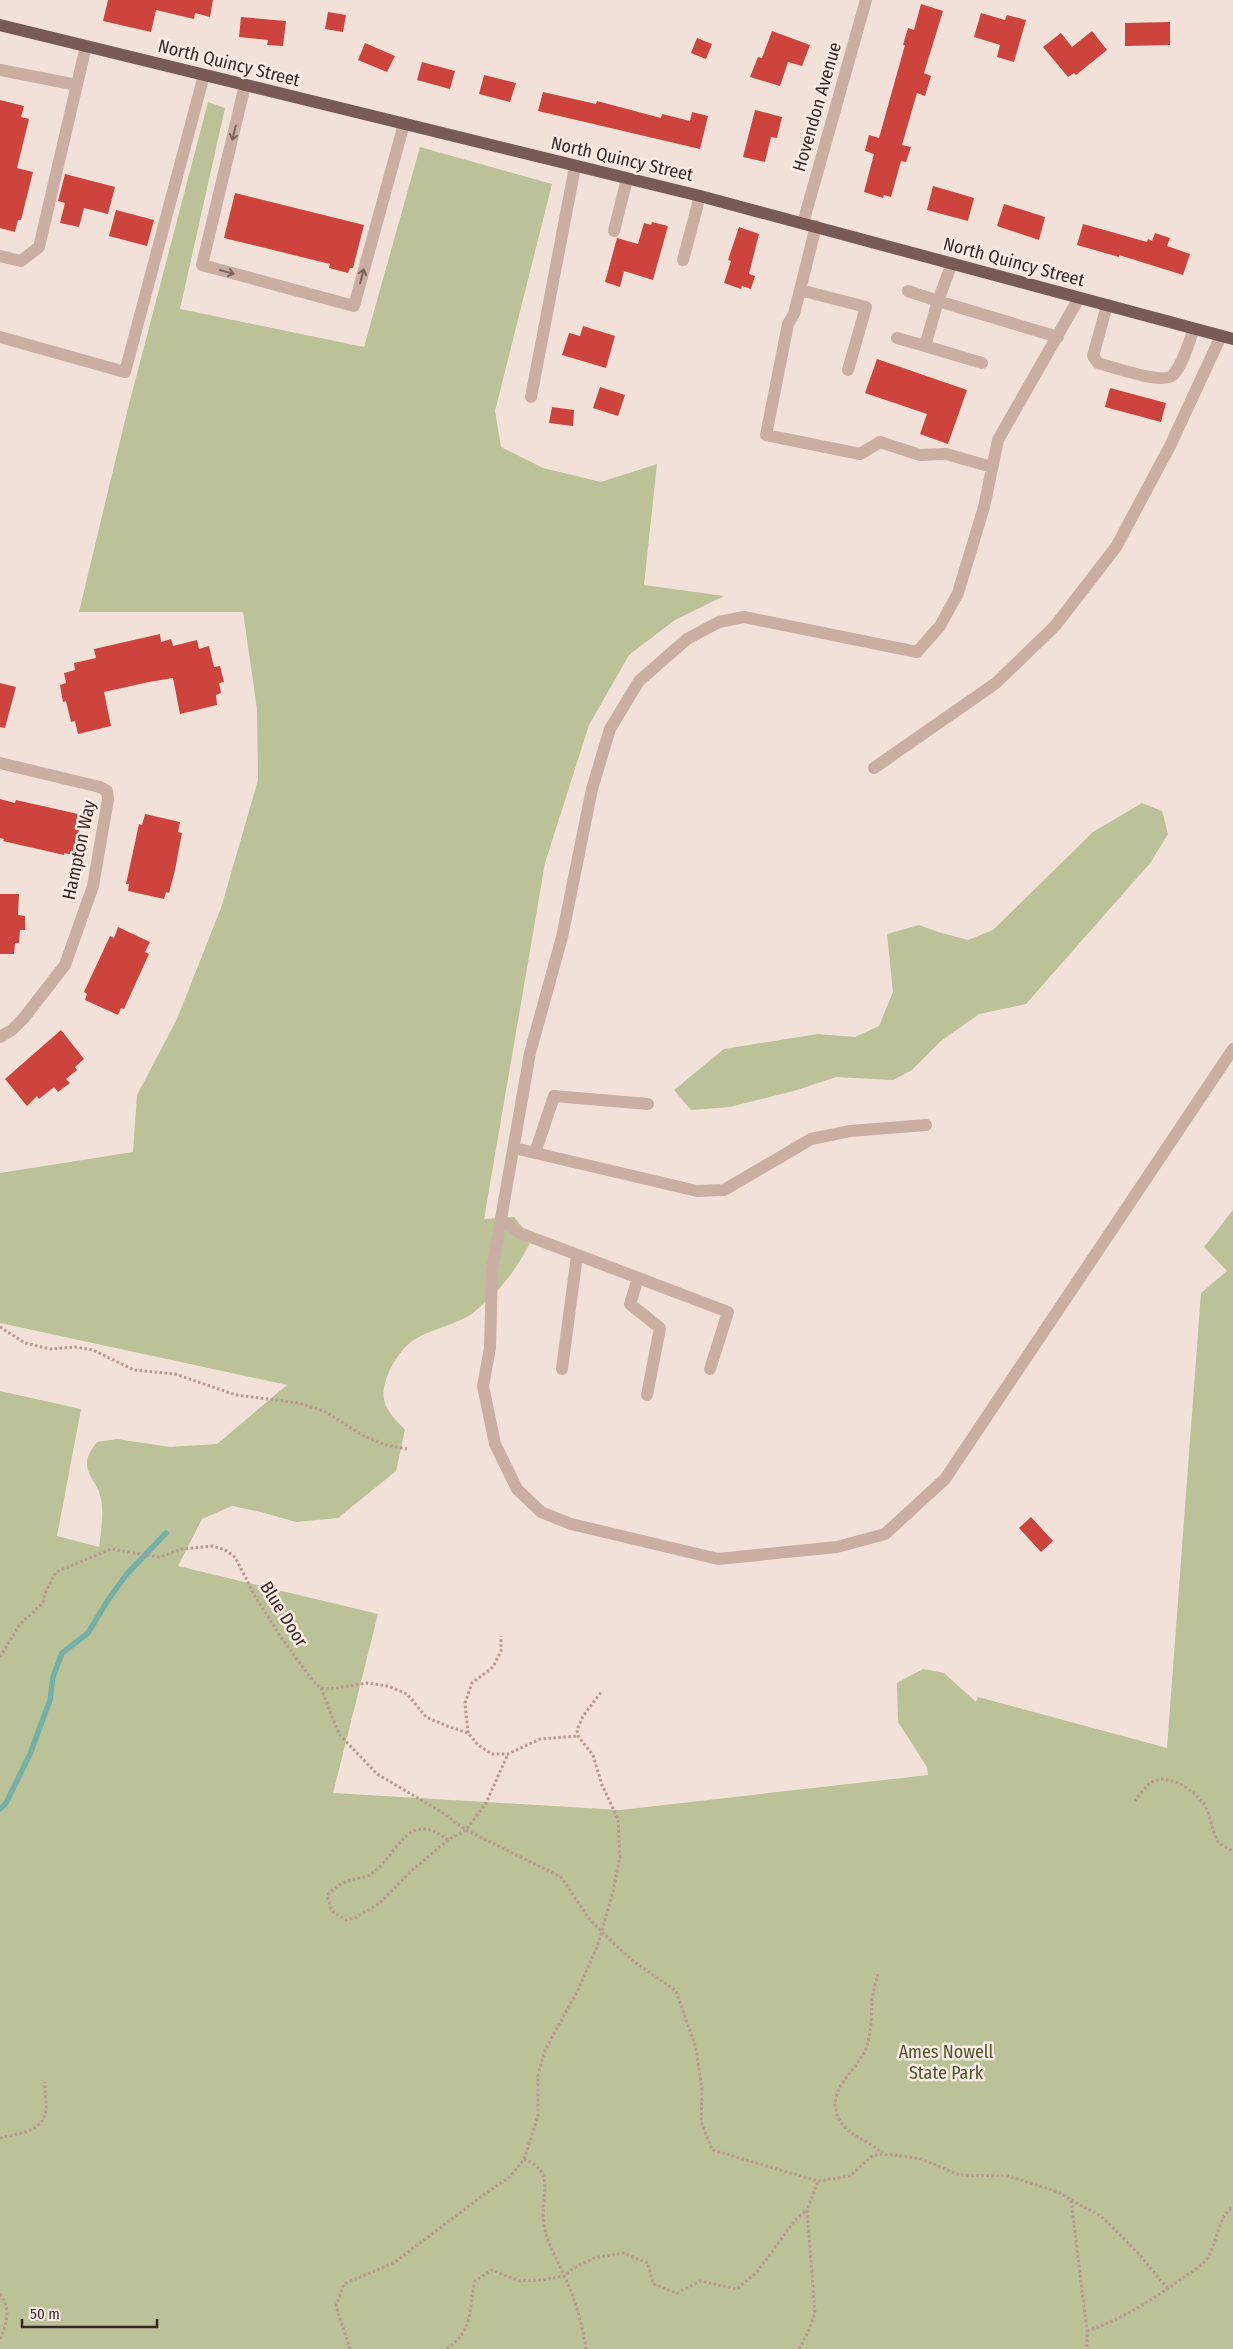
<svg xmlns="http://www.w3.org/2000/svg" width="1233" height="2349" viewBox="0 0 1233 2349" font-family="'Fira Sans Condensed',sans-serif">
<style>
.green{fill:#bbc297}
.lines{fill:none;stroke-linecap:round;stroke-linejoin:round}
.stream{stroke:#75b0a8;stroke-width:5.5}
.building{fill:#cc443c}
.path{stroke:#b6988d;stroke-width:3;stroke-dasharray:2.5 2.5;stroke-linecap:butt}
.minor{stroke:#cbaea3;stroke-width:12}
.major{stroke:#785b56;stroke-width:12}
.oneway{stroke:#78645e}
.labels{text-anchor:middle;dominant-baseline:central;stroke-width:5;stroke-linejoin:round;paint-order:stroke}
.street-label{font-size:18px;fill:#352826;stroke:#faece4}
.park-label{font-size:18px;fill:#4d5528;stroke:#faece4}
</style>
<rect width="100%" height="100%" fill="#f2e1d8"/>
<path class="green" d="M208,102L225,108L180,309L364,347L420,147L552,184L495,411L501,447L543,468L601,482L657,464L644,585L724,596L675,620L629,655L589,725L545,863L484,1219L514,1217L532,1239C518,1268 498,1294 473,1313C457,1325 434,1328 417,1338C399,1347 376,1386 386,1406C390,1415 399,1423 405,1430L396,1471L338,1518L296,1522L261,1512L232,1506L202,1519L178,1566L378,1614L333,1793L620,1810L928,1775L927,1767L898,1722L897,1683L923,1669L944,1673L976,1702L978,1697L1167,1748L1201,1293L1227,1271L1204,1247L1233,1210V2349H0V1391L81,1409L57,1536L99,1547C101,1532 104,1514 101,1499C97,1476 74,1470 97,1442L117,1439L170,1447L217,1444L287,1385L0,1323V1173L133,1152L137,1095L177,1019L221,908L258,780L257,709L243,612H79L127,412Z
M1142,803L1162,811L1168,834L1151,862L1026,1004L979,1014L941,1041L912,1070L893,1080L836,1077L797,1090L730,1107L691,1110L674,1090L724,1049L818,1034L855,1037L879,1026L893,992L887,934L919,925L938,932L968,940L993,930L1093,832Z"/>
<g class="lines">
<path class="stream" d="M0,1809L6,1803L30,1754L50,1700L53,1677L62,1653L88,1633L108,1600L126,1575L166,1533"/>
</g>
<path class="building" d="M108,0H213L210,17L195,13L194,19L156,10L151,32L103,21Z
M921,4L943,11L924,73L931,76L925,96L917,93L902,145L911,147L906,162L901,161L891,197L884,195L883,198L864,192L874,154L865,151L869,135L879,138L905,45H903L908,28L914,30Z
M328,12L346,15L343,32L325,29Z
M981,13L1005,20L1007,15L1026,20L1014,62L997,57L1000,45L974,37Z
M241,17L286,21L283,46L267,45L268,40L239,37Z
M1170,22V45L1125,46V23Z
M772,31L810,45L802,66L788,62L780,86L750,77L758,57L762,58Z
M1092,31L1107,50L1076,75L1074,73L1068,77L1043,47L1061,33L1072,47Z
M697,38L712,44L706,59L691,53Z
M365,43L395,56L387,72L358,60Z
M422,62L455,71L450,89L417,80Z
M484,75L516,83L510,102L479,94Z
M543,92L596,104L597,101L661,118L662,114L690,121L692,112L708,116L700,149L538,111Z
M0,100L24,106L21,117L29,119L17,168L33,172L21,220H18L15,232L0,228Z
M755,110L782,117L777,138L771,137L765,162L743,157Z
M65,174L115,187L108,214L84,208L79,227L60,223L65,203L58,201Z
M933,186L974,198L968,221L927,210Z
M235,193L364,225L353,268H350L348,273L329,268L330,264L224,238Z
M1004,204L1045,217L1039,240L997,226Z
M116,210L154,220L147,246L109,236Z
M652,222L668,226L653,280L624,271L620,287L605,282L617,238L638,244L644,223L651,225Z
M1083,224L1147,242L1148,239L1152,241L1155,233L1170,238L1167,246L1190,254L1183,275L1119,255V257L1077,245Z
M739,227L759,234L749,274L755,276L751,289L742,286L741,289L724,283L731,261L728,260Z
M583,326L615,336L606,368L562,355L569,333L580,336Z
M877,359L967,390L948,444L920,434L927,414L865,393Z
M600,387L625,395L618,416L593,408Z
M1110,388L1166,403L1161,422L1105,407Z
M552,407L574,410L573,426L549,423Z
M160,634L161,642L171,639L173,646L197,640L199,649L209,646L214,667L220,666L224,682L219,683L221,693L216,695L217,705L180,714L173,678L149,682L104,692L111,726L78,734L75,721L71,722L66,701L63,702L60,685L66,683L64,673L75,670L74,663L96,658L94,649Z
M0,683L16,687L5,728L0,727Z
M0,799L15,803L16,800L78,814L77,821L81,822L73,855L64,853V855L3,841L4,839L0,838Z
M145,814L180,822L178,832L182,833L175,870L169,893L166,892L164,899L128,891L129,884H126L139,824L142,825Z
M0,894H19L18,915L25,916V930H20L19,943H15L14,954H0Z
M118,927L150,942L145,952L149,954L124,1009L121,1008L118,1015L85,1000L87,994L84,992L110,936L114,938Z
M61,1030L84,1059L75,1067L77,1070L66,1079L70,1083L58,1092L54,1087L39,1099L37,1096L27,1106L5,1079Z
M1031,1517L1053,1541L1041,1552L1019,1528Z"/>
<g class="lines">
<path class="path" d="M0,1327L25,1343L50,1349L75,1347L93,1350L134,1370L175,1374L236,1395L299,1403L324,1411L362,1435L386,1445L407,1449
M0,1657L20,1624L43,1603L45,1593L56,1572L111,1549L160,1557L182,1549L213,1546L225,1550L235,1557L255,1596L280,1636L313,1681L321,1688L331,1689L367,1683L388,1686L407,1694L426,1717L447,1726L468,1733L478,1745L492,1754H508L540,1739L578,1736
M321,1688L339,1734L377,1774L440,1811L466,1830L561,1877L588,1917L602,1932L633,1961L676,1991L696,2048L702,2090L701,2122L712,2150L818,2181L850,2176L872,2156L883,2154L903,2156L921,2159L959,2175L1008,2176L1058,2192L1071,2200L1087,2331V2349
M468,1733L465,1703L472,1683L493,1667L501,1651V1636
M1135,1801C1140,1794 1148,1782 1157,1780C1173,1776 1195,1791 1204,1804C1211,1814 1211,1829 1217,1840C1220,1845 1228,1848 1233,1851
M448,1840C406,1807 398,1857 370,1875C367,1877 362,1877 359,1878C345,1881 336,1885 327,1896L332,1911L346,1920L355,1918L380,1903L410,1872L448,1840L466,1830L486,1803L508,1754
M878,1974C876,1982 873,1991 872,2000C871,2017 872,2037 864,2053C852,2075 824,2093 840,2121C849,2136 870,2141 882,2153
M0,2138C15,2134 39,2133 45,2115C48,2105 44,2092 45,2082
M524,2159L538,2116V2075L545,2050L577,1992L597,1947L612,1896L620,1857L618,1819L602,1785L593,1755L578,1736L577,1730L583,1716L602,1691
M1071,2200L1101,2216L1138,2253L1168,2289
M0,2294C11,2308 7,2324 0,2339
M1087,2331C1123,2319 1154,2299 1184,2277C1191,2272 1203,2265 1208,2257C1218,2241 1217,2218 1233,2207
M350,2349L336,2306L344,2284L395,2262L486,2193L511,2176L524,2159C558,2172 539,2198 544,2225C548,2245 556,2257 564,2275C575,2298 582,2324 586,2349
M447,2349C476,2327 467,2313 475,2281L492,2270L520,2281L542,2280L565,2276L572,2269L594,2258L623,2253L648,2263L653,2284L677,2293L700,2281L737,2289L757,2272L796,2219L807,2210
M799,2349L809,2330L815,2313L807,2210L818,2181"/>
<path class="minor" d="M0,70L77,85
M245,85L202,265L354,306L404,124
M803,223L866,0
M816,226L794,314L788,324L766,435L860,454L880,442L920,455L946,454L992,467
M614,231L627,179
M0,256L21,261L39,247L86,46
M683,260L700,196
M952,263L938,301L1058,337
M800,290L866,307L848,370
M908,291L938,301L925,346L982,363
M1079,298L998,440L984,507L958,593L940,626L917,652L744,617L719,622L687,639L639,681L610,729L592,789L562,937L530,1053L492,1270L490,1348L483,1386L495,1444L517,1489L541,1512L571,1524L718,1559L837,1547L885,1534L945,1479L1233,1049
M1107,305L1093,356L1098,363C1113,367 1163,385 1173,375C1184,363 1188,343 1194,329
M0,337L125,372L204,75
M897,338L925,346
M531,397L575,167
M0,763L100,787L107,791L108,799L93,886L65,965L23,1019L12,1030L0,1037
M874,768L996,683L1055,626L1116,547L1170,446L1221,336
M514,1148L697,1191L724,1190L811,1139L850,1131L926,1125
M535,1153L554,1096L648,1104
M501,1219L520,1233L728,1312L710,1369
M638,1278L630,1304L660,1328L647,1395
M562,1369L577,1255"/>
<path class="major" d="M0,25L700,196L1233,339"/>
</g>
<defs><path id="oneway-shaft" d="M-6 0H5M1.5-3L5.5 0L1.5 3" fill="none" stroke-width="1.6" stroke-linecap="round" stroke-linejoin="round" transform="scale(1.25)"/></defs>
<g class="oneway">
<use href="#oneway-shaft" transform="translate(234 133) rotate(104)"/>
<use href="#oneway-shaft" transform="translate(227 272) rotate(15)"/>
<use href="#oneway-shaft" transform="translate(362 276) rotate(-75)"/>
</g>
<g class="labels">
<g class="street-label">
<text transform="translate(229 63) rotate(14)">North Quincy Street</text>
<text transform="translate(817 107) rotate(-74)">Hovendon Avenue</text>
<text transform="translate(622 159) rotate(13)">North Quincy Street</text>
<text transform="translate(1014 262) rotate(15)">North Quincy Street</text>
<text transform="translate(79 850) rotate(-78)">Hampton Way</text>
<text transform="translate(284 1614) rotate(58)">Blue Door</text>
</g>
<g class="park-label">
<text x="946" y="2052">Ames Nowell<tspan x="946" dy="21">State Park</tspan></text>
</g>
</g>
<path d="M22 2319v8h135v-8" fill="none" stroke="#352826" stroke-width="2.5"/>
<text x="30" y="2319" font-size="15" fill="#352826" stroke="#faece4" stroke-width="4" paint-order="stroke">50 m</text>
</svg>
